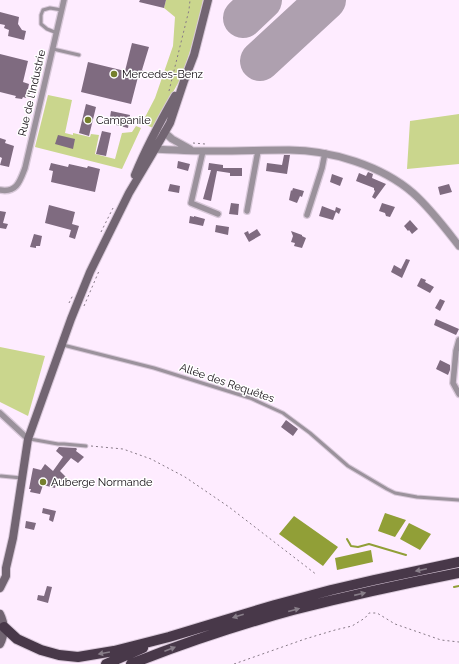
<svg xmlns="http://www.w3.org/2000/svg" width="459" height="664" viewBox="0 0 459 664" font-family="Raleway,sans-serif">
<style>
.green{fill:#cad68d}
.water{fill:#919f37}
.lines{fill:none;stroke-linecap:round;stroke-linejoin:round}
.stream{stroke:#919f37;stroke-width:2}
.taxiway{stroke:#aea0af;stroke-width:16}
.runway{stroke:#aea0af;stroke-width:40}
.building{fill:#7f6b80}
.service-casing{stroke:#d8c8d9;stroke-width:5}
.minor-casing{stroke:#d8c8d9;stroke-width:8}
.tertiary-casing{stroke:#d8c8d9;stroke-width:9}
.secondary-casing{stroke:#d8c8d9;stroke-width:10}
.trunk-casing{stroke:#d8c8d9;stroke-width:12}
.path{stroke:#877a87;stroke-width:1;stroke-dasharray:2 3;stroke-linecap:butt}
.service{stroke:#9b929c;stroke-width:3}
.minor{stroke:#9b929c;stroke-width:5.5}
.tertiary{stroke:#9b929c;stroke-width:7}
.secondary{stroke:#726572;stroke-width:8}
.trunk{stroke:#483849;stroke-width:10}
.oneway{fill:#887e89}
.poi-dot{fill:#75802d;stroke:#fff;stroke-width:1.5}
.labels{text-anchor:middle;dominant-baseline:central;stroke-width:3;stroke-linejoin:round;paint-order:stroke}
.poi-label{font-size:11px;fill:#100910;stroke:#fff;text-anchor:start}
.street-label{font-size:11px;fill:#100910;stroke:#fff}
</style>
<rect width="100%" height="100%" fill="#feecff"/>
<path class="green" d="M166,0H203L199,23L182,76L153,128L142,123L155,98L173,46L175,17L164,8Z
M48,95L72,100L65,133L73,135V133L90,137L91,134L99,135L95,154L115,159L122,133L132,132L136,126L141,128L122,169L35,147Z
M459,114V164L407,169L410,121Z
M0,347L45,356L28,416L0,402Z"/>
<path class="water" d="M385,513L406,520L395,537L378,531Z
M294,516L338,547L323,566L279,534Z
M409,523L431,534L420,550L400,539Z
M371,550L373,562L337,570L335,558Z"/>
<g class="lines">
<path class="stream" d="M347,539L351,546L358,547L369,544L406,555
M454,587L459,586"/>
<path class="taxiway" d="M245,0L247,9L250,10L252,9"/>
<path class="runway" d="M243,18L262,0
M260,61L326,0"/>
</g>
<path class="building" d="M140,0H166L164,8L139,2Z
M0,12L19,17L18,24L22,30L26,31L24,40L8,36L9,30L4,28L5,25L0,24Z
M132,43L149,47L142,70L144,72L143,75L138,77L131,104L81,92L88,62L125,71Z
M0,54L28,61L23,82L29,84L26,98L23,97L22,99L15,98L16,96L0,92Z
M86,104L96,107L89,136L79,133Z
M111,111L130,115L128,128L116,125L117,121H116V118L110,117Z
M102,131L111,133L106,156L96,154Z
M58,135L75,139L73,149L55,144Z
M0,138L6,140L5,143L14,146L9,167L0,165L2,158L0,157Z
M284,155H290L287,174L266,171L267,163L282,165Z
M178,161L190,164L188,171L177,168Z
M51,163L68,167L69,164L87,168L88,166L100,169L95,192L51,182L53,171L49,170Z
M209,163L223,165V168H242V176H230V173L217,171L211,201L203,199L211,170H208Z
M368,172L373,174L372,178L386,184L375,199L372,197L375,191L374,190V188L356,181L359,173L366,176Z
M332,174L343,178L340,186L330,182Z
M170,184L180,186L179,193L168,191Z
M449,184L452,192L440,195L438,187Z
M293,188L304,191L302,197L300,196L297,203L289,200L291,190L292,191Z
M231,203L239,204L238,215L229,214Z
M382,203L395,207L390,217L386,216L385,213L379,211Z
M49,205L75,212L72,224L79,226L75,239L69,237L71,230L45,223Z
M322,206L335,211L336,207L341,209L339,214L336,212L333,220L319,216Z
M0,211L6,212L3,223L8,224L6,229L0,228Z
M190,216L194,217V216L205,219L203,226L189,223Z
M410,220L418,229L412,234L409,230L408,231L404,226Z
M216,225L229,227L228,235L215,232Z
M257,229L261,235L249,242L244,233L248,231L249,234Z
M291,231L302,235V236L306,238L302,248L294,246L295,243L291,242L293,236Z
M34,234L42,236L40,246H36V248L30,247Z
M406,259L410,260L402,278L391,272L394,265L401,269Z
M421,278L426,280L425,282L434,287L430,293L417,286Z
M440,299L445,301L440,311L435,308Z
M436,319L459,329L456,335L434,325Z
M440,360L450,365V370L448,375L436,369Z
M286,420L298,429L293,436L281,427Z
M59,447L76,448L77,449L76,451L84,457L78,463L71,458L60,471L70,481L66,486L57,478L55,488L43,485L40,494L30,492L31,489H29L33,468L41,470L45,464L53,471L63,457L56,451Z
M43,508L56,511L53,522L49,520L50,515L42,513Z
M26,521L36,523L34,530L25,528Z
M47,586L52,587L48,603L37,600L38,595L44,596Z"/>
<g class="lines">
<g class="service-casing">
<path id="service" d="M57,33L47,29L41,24V15L43,10L50,8L62,10
M53,49L79,55
M63,345L154,368L250,398L283,413L310,433L348,466L387,489L395,493L417,497L459,500
M30,439L58,444H64L86,446
M1,476L22,478"/>
</g>
<g class="minor-casing">
<path id="minor" d="M203,151L191,203L218,214
M0,190C17,193 20,181 25,168L64,0
M247,211L258,151
M307,215L322,168L325,153
M459,340L456,351L453,383L459,394
M0,413L28,439"/>
</g>
<g class="tertiary-casing">
<path id="tertiary" d="M164,132L172,139L190,149
M155,149C176,150 196,151 216,151C241,151 265,150 289,150C331,150 382,166 413,193C431,209 445,228 459,246"/>
</g>
<g class="secondary-casing">
<path id="secondary" d="M135,175C146,148 160,122 175,96
M0,588L6,576V568L13,538L28,439L71,319L90,272L129,193L151,156L170,123L184,81L194,55L208,0
M0,614C5,624 5,634 0,644"/>
</g>
<g class="trunk-casing">
<path id="trunk" d="M4,627L17,639L41,650L59,655L78,657L114,651L169,637L275,605L331,590L374,580L459,562
M106,664L143,648
M131,664C184,643 238,625 293,610C348,596 403,584 459,573"/>
</g>
<path class="path" d="M169,91L189,10L190,0
M193,143L205,144
M101,232L113,208
M69,303L73,295
M84,306L99,271
M91,446L123,449L151,459L185,477L229,507L317,575
M234,664L305,639L335,630L352,626L365,618L369,613H377L395,624L441,640L459,642"/>
<use href="#service" class="service"/>
<use href="#minor" class="minor"/>
<use href="#tertiary" class="tertiary"/>
<use href="#secondary" class="secondary"/>
<use href="#trunk" class="trunk"/>
</g>
<defs><path id="oneway-solid" d="M-6-.8H1V-3.2L6.5 0L1 3.2V.8H-6Z"/></defs>
<g class="oneway">
<use href="#oneway-solid" transform="translate(421 570) rotate(168)"/>
<use href="#oneway-solid" transform="translate(360 594) rotate(-13)"/>
<use href="#oneway-solid" transform="translate(294 610) rotate(-15)"/>
<use href="#oneway-solid" transform="translate(238 616) rotate(163)"/>
<use href="#oneway-solid" transform="translate(170 649) rotate(-21)"/>
<use href="#oneway-solid" transform="translate(104 653) rotate(170)"/>
</g>
<g class="poi-dot">
<circle cx="114" cy="74" r="4"/>
<circle cx="88" cy="120" r="4"/>
<circle cx="43" cy="482" r="4"/>
</g>
<g class="labels">
<g class="poi-label">
<text x="122" y="74">Mercedes-Benz</text>
<text x="96" y="120">Campanile</text>
<text x="51" y="482">Auberge Normande</text>
</g>
<g class="street-label">
<text transform="translate(32 93) rotate(-77)">Rue de l'Industrie</text>
<text transform="translate(227 383) rotate(19)">Allée des Requêtes</text>
</g>
</g>
</svg>
